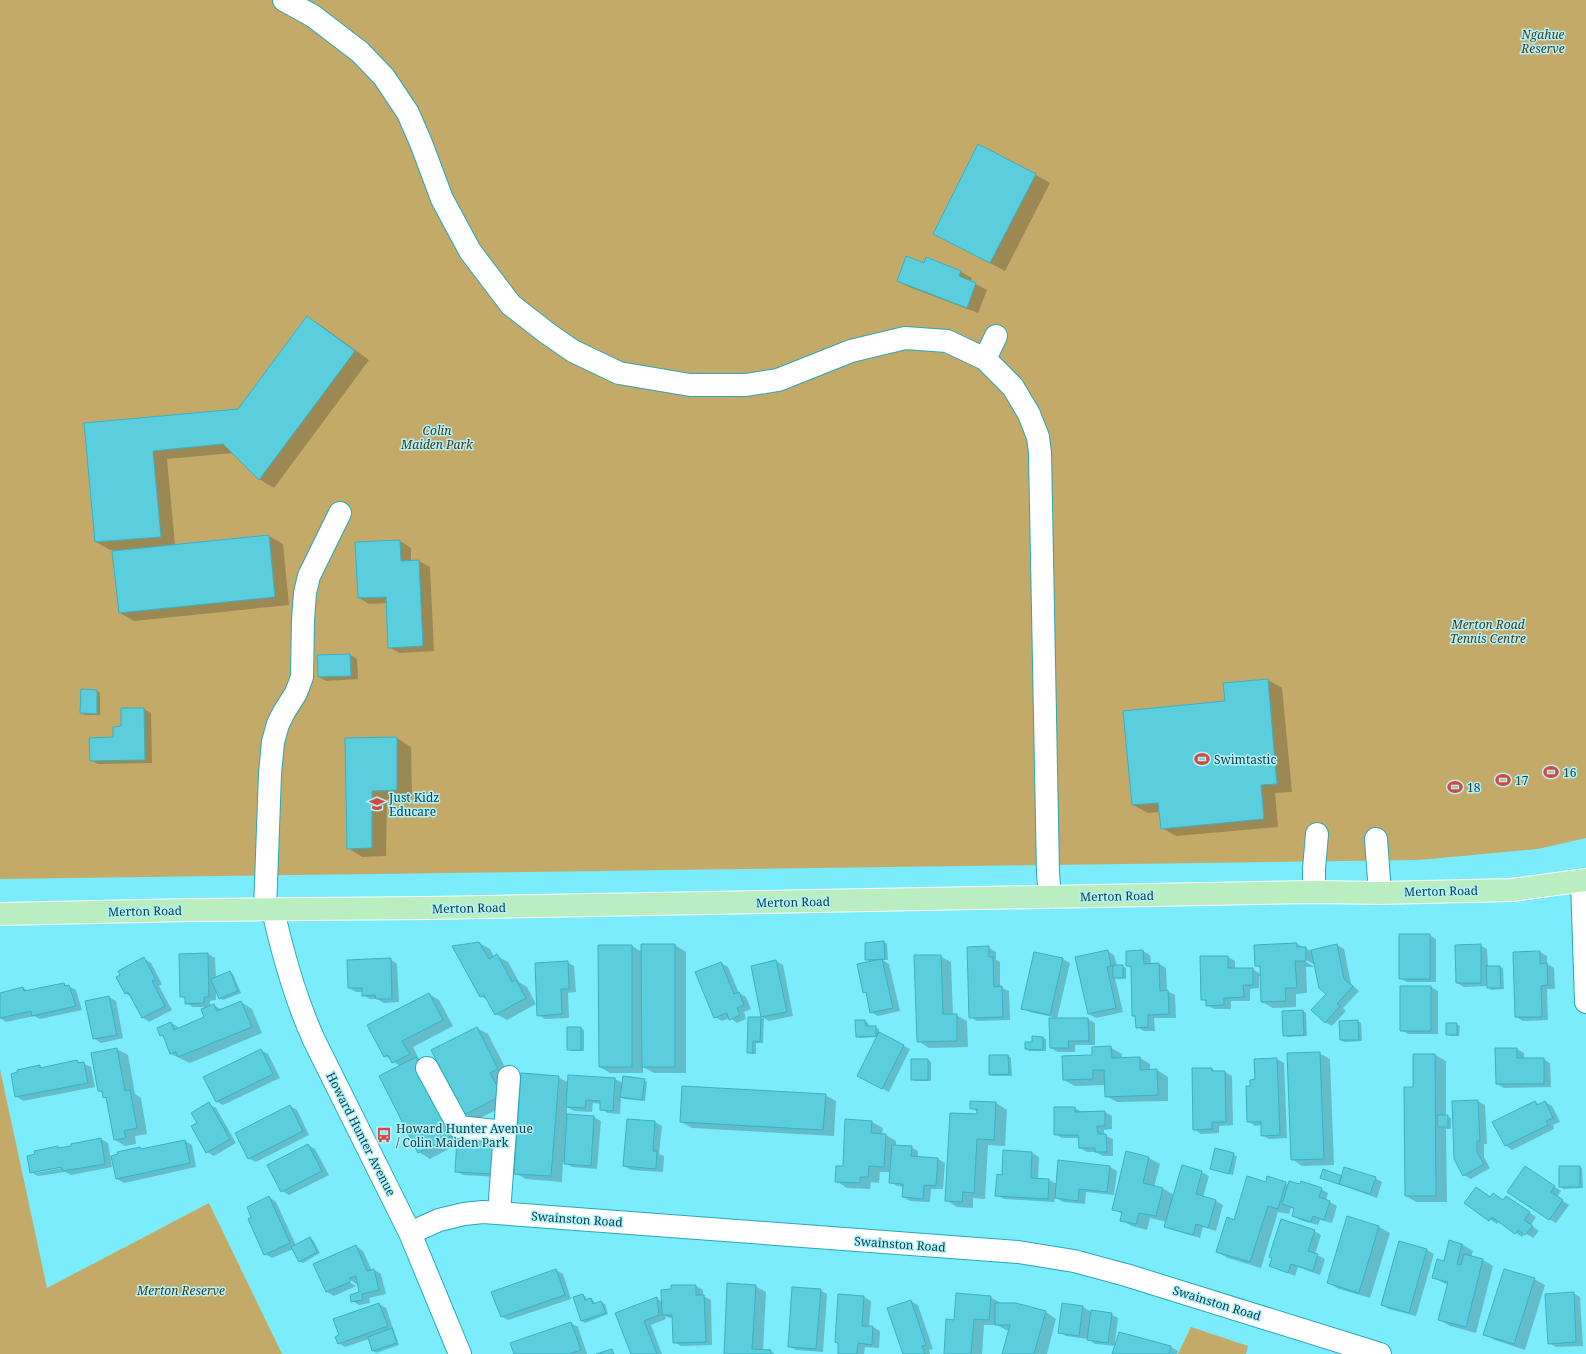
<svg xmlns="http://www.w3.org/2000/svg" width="1586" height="1354" viewBox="0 0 1586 1354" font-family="'Noto Serif',serif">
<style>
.green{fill:#c4aa68}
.shadow{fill:#0003;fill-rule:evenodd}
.building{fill:#5bcede;stroke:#39b1c1}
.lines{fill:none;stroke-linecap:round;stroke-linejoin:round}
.minor-casing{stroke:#2aa7b7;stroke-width:24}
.major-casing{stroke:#fff;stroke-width:24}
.minor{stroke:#fff;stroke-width:22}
.major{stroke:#b8eec0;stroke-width:22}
.labels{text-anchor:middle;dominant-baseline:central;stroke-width:3;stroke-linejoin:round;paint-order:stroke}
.park-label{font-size:12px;font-style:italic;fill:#443714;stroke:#b4f2fb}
.poi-label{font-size:12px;fill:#0d4047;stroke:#b4f2fb;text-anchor:start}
.street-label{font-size:12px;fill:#0d4047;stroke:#b4f2fb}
</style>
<rect width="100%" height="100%" fill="#7becfc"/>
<path class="green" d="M0,0H1586V838L1538,849L1419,860L0,879Z
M0,1069L47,1288L209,1203L282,1354H0Z
M1191,1327L1248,1346L1246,1354H1178Z"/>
<path class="shadow" d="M1036,175L1050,183L1005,271L934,234Z
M926,258L961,272L972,278L970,281L987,290L978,313L909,287L898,281L924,264Z
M308,318L322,326L369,360L274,488L259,479L233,453L167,459L175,545L269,536L283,544L289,605L134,621L120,613L113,550H110L96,542L85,424L239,410Z
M400,541L411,548V561H419L430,567L434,651L400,653L389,647L387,603L369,604L359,598Z
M350,655L357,659L358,679L326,681L319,677Z
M1268,680L1282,688L1292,792L1275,793L1278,827L1176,836L1162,828L1160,812L1148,813L1133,805L1226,702Z
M82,690L97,691L100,693V715H85L81,713Z
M144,709L151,713L152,763L98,764L91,760L114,738L122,727Z
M397,738L411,747L412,798L387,799L386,856L362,857L348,848L346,739Z
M1429,935L1436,939V982H1407L1400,978Z
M884,942L887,944L888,960H883L889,964L900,1011L878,1016L871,1012L867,994L864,992L872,962L866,959Z
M479,943L490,949L494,957L497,956L508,962L519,982L527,987L536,1004L507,1020L496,1014L488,1000L480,996Z
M1297,944L1311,951L1337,945L1344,949L1351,984L1359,991L1343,1008L1346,1011L1332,1026L1325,1022L1327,994L1315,965L1303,958L1302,959L1314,967H1306L1307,993L1296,994V1007L1273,1008L1262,1002L1261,976H1259V988L1250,989V1001H1231V1009H1214L1207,1005V1002L1202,999L1201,957H1228L1235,961V969H1252L1261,974V968L1256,965Z
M675,945L686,952V1073H654L643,1067V1073H610L600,1067L632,946L642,952Z
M1480,945L1487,949L1488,967H1500L1503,968L1504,989L1491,990L1488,986L1464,987L1457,983Z
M968,948H989L996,952V960L1000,962V987L1009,991L1010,1020L977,1021L970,1017Z
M1107,951L1114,955L1117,966H1123L1126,968V979L1115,978L1123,1012L1096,1018L1089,1014Z
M1127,951H1143L1150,955L1151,964H1159L1166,968L1167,991L1175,995L1176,1018H1154L1155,1031H1144L1137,1027L1136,1017L1133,1015L1132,968L1127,965Z
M1540,952L1547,956V964L1554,968L1555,989H1547L1548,1020L1523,1021L1516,1017Z
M208,954L215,958L216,978L230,972L233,974L241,993L223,1000L220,998L216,990V1000L210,1001V1007L214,1005L222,1010L241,1002L252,1009L262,1033L190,1063L171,1054L165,1038L161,1035L171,1023L180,1028L206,1018L210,1007H193L186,1003V999L181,996Z
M940,956L951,962L953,1015H956L967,1021L968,1047L929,1048L918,1041Z
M144,959L151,963L162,984L159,986L172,1010L149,1022L142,1017L132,997L125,993Z
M390,959L397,964L399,1002L384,1003L377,999H370L363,995V992H356L349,988Z
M1063,959L1070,963L1057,1019H1088L1095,1023V1045H1075V1052H1058L1051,1048L1057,1018L1030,1012L1023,1008Z
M776,961L783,965L793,1016L769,1021L764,1018L763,1043H756V1054H751L748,1052L749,1018H763L752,966Z
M567,962L574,966L576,992L568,993L569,1018L545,1019L538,1015Z
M721,963L728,967L739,993L746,997L751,1009L744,1012L746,1019L737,1023L730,1018L722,1021L715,1017Z
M64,984L76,990L82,1010L40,1019L34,1016L6,1022L0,1018V998L23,988L29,991Z
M1431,987L1438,991V1034H1408L1401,1030Z
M429,994L439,1000L453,1026L413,1047L420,1061L427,1064L466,1140L500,1177L463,1175L456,1171L458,1144L430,1159L419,1152L400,1066L385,1056Z
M109,997L116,1001L123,1038L101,1043L94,1038Z
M1303,1011L1306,1013L1307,1036L1288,1037L1284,1035Z
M865,1021L868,1023L869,1027H875L879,1029V1033L910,1049L889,1092L865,1079L877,1037L860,1038L857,1036Z
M1358,1021L1361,1023L1362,1041L1344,1042L1341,1040Z
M1456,1024L1460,1026L1459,1036H1450L1447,1034Z
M477,1028L488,1034L509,1075L512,1102L476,1120L465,1114Z
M581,1028L584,1030V1051H571L568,1049Z
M1043,1038L1046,1039V1051H1029L1026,1049Z
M1111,1048L1122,1054V1059L1140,1058L1150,1064V1071L1157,1070L1168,1077V1101L1117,1102L1106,1096L1105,1085L1075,1086L1064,1080L1093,1056Z
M117,1049L128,1055L135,1094L141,1098L147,1134L135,1136L136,1144L125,1146L115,1140L107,1099L104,1097L103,1093L99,1091Z
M1517,1049L1524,1053V1059H1543L1550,1063L1551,1087L1504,1088L1497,1084Z
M261,1050L268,1054L280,1078L223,1105L216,1101Z
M1319,1053L1330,1059L1334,1165L1302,1166L1292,1159Z
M1435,1055L1446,1061V1116L1451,1118V1129H1446L1447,1202H1416L1406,1196L1414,1088Z
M990,1056H1008L1011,1058L1012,1076H993L990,1074Z
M1277,1059L1284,1063L1287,1138L1269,1139L1262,1135V1125L1255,1126L1248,1121L1251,1087Z
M928,1060L931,1062V1081H915L912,1079Z
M77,1061L91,1067L95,1087L23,1101L16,1096L40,1066L42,1068Z
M1212,1069L1217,1072H1225L1232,1076L1233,1125L1219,1126V1133L1201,1134L1194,1129Z
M558,1077L569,1083L615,1079L623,1083L644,1080L647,1082L645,1101L624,1099L621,1097L620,1114L608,1113L601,1109V1104L593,1103L592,1112L574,1111L567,1107V1115L594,1117L601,1121L597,1169L572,1167L563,1162L562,1182L526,1179L515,1173Z
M825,1095L836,1101L834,1136L692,1128L681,1122Z
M1478,1101L1485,1105L1487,1144H1484V1157L1490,1168L1471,1179L1464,1175L1453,1102Z
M1535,1102L1540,1105L1545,1102L1552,1106L1560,1122L1553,1125L1554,1129L1512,1150L1505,1145Z
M996,1103L1007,1110L1005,1146L988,1145L985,1199L973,1198V1208L957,1207L946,1200L978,1115V1112L971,1108Z
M209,1104L216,1108L236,1143L214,1156L207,1152L198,1123Z
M290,1106L297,1110L309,1135L256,1162L248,1158Z
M1055,1108H1075L1082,1112H1105L1112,1116V1129L1104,1130V1135L1113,1139V1156H1103L1096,1152H1087L1080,1148L1079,1138H1062L1055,1134Z
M655,1122L662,1126L659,1154L664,1156L663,1172L631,1170L624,1166Z
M872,1122L883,1128L882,1135H886L896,1141V1146L911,1147L918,1151V1158L938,1159L945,1163L943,1189H931L930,1202L910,1201L903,1197L904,1187L897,1186L890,1182V1172H880L879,1183L871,1182L870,1189L847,1188L836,1181Z
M101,1139L108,1143L112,1167L71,1175L65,1172L38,1176L31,1172L58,1147L60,1149ZM67,1165V1167L36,1173V1171Z
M185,1141L192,1145L196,1167L124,1183L117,1179L140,1148L144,1150Z
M308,1145L315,1149L329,1175L289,1195L282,1191Z
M1215,1150L1237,1156L1233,1175L1211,1169Z
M1032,1153L1039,1157L1038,1179L1049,1180L1057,1184L1110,1167L1117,1171L1114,1195L1086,1192L1085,1204L1063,1202L1055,1197L1054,1202L1004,1199L997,1195Z
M1127,1153L1149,1158L1160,1164L1154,1187L1162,1188L1174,1195L1183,1166L1202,1172L1209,1176L1203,1197L1216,1201L1223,1205L1216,1231L1203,1227L1200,1238L1173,1230L1166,1226L1167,1222L1150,1218L1147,1230L1132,1226L1121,1220L1122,1214L1114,1209Z
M1526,1167L1561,1191L1557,1197L1569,1205L1556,1223L1549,1219Z
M1579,1167L1582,1168L1583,1188L1564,1189L1560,1187Z
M1342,1177L1375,1178L1382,1182L1377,1198L1324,1179Z
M1266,1183H1285L1289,1185L1321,1189L1328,1193L1326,1200L1337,1206L1332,1223L1320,1220L1318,1225L1300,1220L1293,1216L1295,1209L1291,1208L1289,1214L1278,1212L1261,1268L1228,1258L1217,1252L1234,1221Z
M1476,1188L1491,1197L1504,1201L1506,1197L1536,1217L1531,1225L1539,1231L1533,1238L1525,1233L1522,1237L1499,1221L1497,1224L1466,1203Z
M269,1197L276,1202L296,1245L310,1238L313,1240L320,1253L303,1263L299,1261L293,1249L272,1258L265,1254Z
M1347,1218L1379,1227L1390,1233L1370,1298L1339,1289L1328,1283Z
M1314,1231L1321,1235L1315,1254L1325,1259L1320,1275L1298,1267L1295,1276L1270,1266Z
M1450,1241L1462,1244L1473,1251L1471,1257L1483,1260L1493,1266L1476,1333L1450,1326L1440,1320L1448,1285L1433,1278L1445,1262Z
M356,1246L363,1251L372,1271L374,1270L381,1274L386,1294L369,1298L370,1303L359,1305L352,1301L361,1293L358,1285L347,1278L346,1280L356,1286L334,1296L327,1292L315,1265Z
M1427,1250L1434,1254L1416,1316L1389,1309L1382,1305Z
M556,1270L563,1274L571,1299L508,1320L501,1316Z
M1534,1279L1545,1285L1525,1350L1495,1340L1484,1334Z
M696,1286L703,1290V1296L711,1300L712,1345L681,1346L674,1342L673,1318H670L665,1316L666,1319L651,1325L662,1354H632L616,1314L657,1298L662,1302Z
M755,1286L766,1292L763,1351H770L775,1354H725Z
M820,1290L827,1294L823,1352L796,1350L789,1346Z
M1573,1293L1580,1297L1583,1346L1556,1347L1549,1343Z
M583,1295L586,1297L587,1301L591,1299L594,1301L595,1304L601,1302L605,1304L608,1314L585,1323L582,1321L574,1298Z
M864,1297L871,1301L869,1327H873L880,1331L879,1348L865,1347L864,1354H840L839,1344L836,1342Z
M990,1297L1001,1303V1304H1016L1046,1312L1056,1319L1047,1354H1003L1010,1330H1006L997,1325H984L982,1354H945L955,1321Z
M911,1301L918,1305L933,1349L929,1350L930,1354H904Z
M379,1304L386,1308L399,1345L376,1353L373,1351L369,1339L345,1347L338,1343Z
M1083,1307L1090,1311L1111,1314L1118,1318L1115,1342H1117L1119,1333L1171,1347L1178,1351L1177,1354H1113L1116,1346L1095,1344L1088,1339L1066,1336L1059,1332Z
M571,1323L578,1327L587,1354H515L511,1344Z"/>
<path class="building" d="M978,144L1036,174L990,263L933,234Z
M906,256L924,263L926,257L961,271L959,276L976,283L967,308L897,281Z
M307,316L355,351L259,480L223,444L153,451L161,537L95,542L84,423L238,409Z
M269,535L275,597L119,613L112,551Z
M400,540L401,561L419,560L423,646L388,648L386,597L358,598L355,542Z
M350,654L351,676L318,677L317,655Z
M1268,679L1277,784L1261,785L1264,819L1161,829L1158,803L1132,805L1123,711L1225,701L1223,683Z
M81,689L97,690V714L80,713Z
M121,708H144L145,760L90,761L89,738L113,737V727L121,726Z
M397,737V790L372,791V848L347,849L345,738Z
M1399,934H1430V979H1399Z
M884,941L885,959L865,960V943Z
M479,942L489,959L497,954L512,982L516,980L526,998L495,1015L484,995L480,997L452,946Z
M1297,943V947H1306V961H1295L1297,988H1285L1286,1001L1261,1002L1260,966H1255L1254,945Z
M641,944H675V1067H642Z
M1337,944L1344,979L1353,986L1337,1004L1340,1006L1325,1023L1311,1010L1326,994L1319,988L1311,950Z
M1481,944V983H1456L1455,945Z
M598,945H632V1067H599Z
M989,946V957H993L994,987L1002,986L1003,1017L969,1018L967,947Z
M1108,950L1111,966L1107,967L1116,1008L1088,1014L1075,957Z
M1143,950L1144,964L1159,963L1160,991L1168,990L1169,1014L1148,1015V1027L1136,1028L1135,1016H1132L1131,966H1126V951Z
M1540,951V964L1547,963L1548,985L1541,986L1542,1017H1515L1513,952Z
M1034,952L1063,958L1050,1015L1021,1009Z
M208,953L209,997H204V1003L185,1004V997H180L179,954Z
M914,955H941L943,1014H957V1041L917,1042Z
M1200,956H1228V968H1253V985H1243L1244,997L1224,998V1005L1206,1006V1000H1201Z
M144,957L156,980L152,981L165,1006L142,1018L128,992L125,994L116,977L120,975L118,971Z
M391,958L392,999H376L375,995L362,996V988H348L347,960Z
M882,959L893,1008L870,1013L866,992L863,993L857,964Z
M776,960L787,1012L761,1017L751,966Z
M568,961L569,989H561L562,1014L537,1016L535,963Z
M721,962L734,994L739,992L744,1005L737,1008L740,1015L729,1020L727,1013L714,1018L695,972Z
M1113,965H1123V978H1113Z
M1486,966H1500L1501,988H1487Z
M230,971L238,991L219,999L211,979Z
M64,983L65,986L69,985L76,1006L32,1016L31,1011L0,1018V993L23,987L24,991Z
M1400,986H1431V1031H1400Z
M429,993L443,1020L402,1041L410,1054L392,1063L388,1055L384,1057L367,1025Z
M109,996L117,1035L93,1039L85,1001Z
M241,1001L252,1027L178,1057L176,1052L170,1054L163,1035L160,1036L157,1028L171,1022L174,1030L204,1017L201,1009L214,1004L217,1011Z
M1303,1010L1304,1035L1283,1036L1282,1011Z
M748,1017H761L760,1042L753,1041V1053H747Z
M1049,1018H1088L1089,1041H1068L1069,1048H1050Z
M855,1020H865L866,1026H876V1036L856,1037Z
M1358,1020L1359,1040H1340L1339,1021Z
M1446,1023H1457V1035H1446Z
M477,1027L498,1069L490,1073L502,1095L464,1115L431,1050Z
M567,1027H581V1050H567Z
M879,1032L904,1045L882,1089L857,1076Z
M1032,1036L1043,1037V1050L1025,1049V1042H1032Z
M1111,1046L1112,1058L1140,1057V1070L1157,1069L1158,1095L1105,1097L1104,1070H1093V1079L1063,1080L1062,1056L1092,1055V1047Z
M117,1048L125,1091L130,1090L137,1128L124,1131L126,1138L114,1140L106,1097L103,1098L102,1091H98L91,1053Z
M1495,1048H1517V1058H1544V1084H1496Z
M261,1049L273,1074L216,1102L203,1077Z
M1320,1052L1324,1159L1291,1160L1287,1053Z
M1413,1054H1435L1436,1196H1405L1404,1087H1413Z
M989,1055H1008L1009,1074L989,1075Z
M416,1057L455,1134L418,1153L379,1076Z
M1277,1058L1280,1135L1261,1136V1122H1247L1246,1086H1250V1080L1255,1079L1254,1059Z
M911,1059H928V1080H911Z
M77,1060L78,1063L84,1062L88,1083L15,1097L11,1074L17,1072V1070L40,1065V1068Z
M1192,1068H1212V1071H1225L1226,1122H1212V1129L1193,1130Z
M521,1073L559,1076L551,1176L514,1174Z
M568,1075L615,1078L613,1111L600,1110V1101L586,1100L585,1108L566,1107Z
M623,1076L645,1079L642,1100L620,1097Z
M682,1086L826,1094L823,1130L680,1122Z
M1478,1100L1480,1141H1477V1152L1484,1164L1463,1176L1454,1159L1452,1101Z
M970,1101L996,1102L994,1140L977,1139L974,1193L963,1192L962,1202L945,1201L950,1113L977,1114V1109H970Z
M1535,1101L1537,1105L1545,1101L1553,1118L1546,1121L1548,1125L1505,1146L1492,1122Z
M209,1102L230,1139L206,1153L191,1126L197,1123L191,1113Z
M290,1105L303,1131L248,1159L235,1133Z
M1054,1107H1075V1112L1105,1111V1126H1097L1098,1134H1106L1107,1152H1095V1148H1079L1078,1135H1054Z
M567,1114L594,1116L591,1166L564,1164Z
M1437,1115H1448V1127H1438Z
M627,1119L655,1121L653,1151H657L656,1169L623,1166Z
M845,1119L872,1121L871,1133L886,1134L884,1167L869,1166L868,1177H860V1183L835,1182L836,1166H843Z
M101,1138L105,1164L63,1171L62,1167L30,1173L27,1156L35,1154L34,1151L58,1146V1148L71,1146V1144Z
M457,1139L495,1141L493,1174L455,1172Z
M185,1140L190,1163L116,1179L111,1156L118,1154L117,1152L140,1147L141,1149Z
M308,1144L322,1171L281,1192L267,1165Z
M892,1145L912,1146L911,1156L938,1158L936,1186L924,1185L923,1199L902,1197L903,1184L889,1183Z
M1215,1148L1234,1153L1229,1174L1210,1169Z
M1003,1150L1032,1152L1031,1178L1049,1179L1048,1199L995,1196L997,1174L1002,1175Z
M1126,1151L1149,1157L1143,1183L1163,1188L1156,1216L1139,1213L1136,1224L1120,1221L1122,1212L1112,1210Z
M1058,1160L1110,1166L1107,1192L1079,1189L1078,1201L1055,1198Z
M1182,1165L1202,1171L1196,1194L1216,1200L1208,1228L1196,1224L1193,1235L1164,1227Z
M1525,1166L1555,1186L1551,1192L1563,1200L1549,1220L1507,1192Z
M1559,1166H1580V1187H1559Z
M1344,1167L1376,1177L1370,1194L1339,1184Z
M1323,1169L1342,1176L1339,1184L1320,1178Z
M1247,1176L1266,1182L1267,1176L1286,1182L1278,1209L1268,1206L1250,1262L1216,1252L1227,1217L1234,1220Z
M1289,1181L1300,1184L1301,1181L1322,1188L1319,1197L1330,1201L1324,1220L1313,1216L1311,1222L1292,1216L1294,1208L1282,1204Z
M1476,1187L1490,1197L1493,1193L1503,1200L1506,1196L1530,1212L1524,1220L1533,1226L1525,1235L1518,1230L1515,1234L1492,1217L1489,1221L1464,1203Z
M269,1196L290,1243L264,1255L248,1219L251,1217L247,1207Z
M1347,1216L1379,1226L1359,1293L1327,1283Z
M1281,1219L1315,1230L1308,1251L1318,1254L1313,1271L1291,1264L1288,1273L1269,1266L1272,1258L1269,1257Z
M310,1237L317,1252L299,1262L291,1247Z
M1449,1240L1462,1244L1457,1264L1461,1265L1464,1254L1483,1259L1466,1327L1438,1320L1448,1282L1432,1278L1437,1259L1444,1261Z
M1399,1241L1427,1249L1409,1313L1381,1305Z
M356,1245L367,1271L374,1269L379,1290L362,1294L363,1300L351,1302L350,1295L359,1292L356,1276L350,1278V1282L326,1292L313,1264Z
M556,1269L565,1295L501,1317L491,1292Z
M1504,1269L1535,1278L1514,1344L1483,1335Z
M727,1283L756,1285L752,1349L771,1350V1354H724Z
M671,1285H696V1295H704L706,1342L673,1343L672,1315H662L661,1290L671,1289Z
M792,1287L821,1289L816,1349L788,1347Z
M1574,1292L1576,1342L1548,1344L1545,1294Z
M956,1293L991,1296L989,1320L974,1319L971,1354H944L946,1319L954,1320Z
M583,1294L585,1300L591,1298L593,1304L601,1301L606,1313L581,1321L573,1297Z
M838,1294L864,1296L862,1326H873L872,1345L858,1343L857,1354H838V1343L835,1342Z
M657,1297L659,1315L644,1321L657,1354H631L615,1313Z
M911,1300L926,1345L922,1346L925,1354H903L887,1308Z
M379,1303L388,1326L338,1344L335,1337L339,1335L333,1319Z
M995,1303H1016L1046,1311L1034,1354H1002L1010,1325H995Z
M1062,1303L1083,1306L1079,1336L1058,1333Z
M1091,1310L1112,1313L1108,1343L1087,1340Z
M571,1322L581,1350L569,1354H514L510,1343Z
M392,1328L397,1343L372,1351L368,1337Z
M1119,1332L1171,1346L1169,1354H1112Z
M612,1349L614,1354H596Z"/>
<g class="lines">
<g class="minor-casing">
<path id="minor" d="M284,0L313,16L360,52L384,77L408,113L421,143L442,199L470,251L511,305L547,333L573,351L619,373L690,385H746L778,380L851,351L905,338L947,341L985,359L1013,387L1029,414L1038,437L1040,453L1048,873L1050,897
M985,359L996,336
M1376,839L1380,893
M1582,881L1586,1002
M1314,892V869L1317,834
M265,910L270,774L273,742L278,724L284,712L296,693L302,677L303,620L305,593L309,576L340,513
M273,910C283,955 295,998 314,1040L410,1233L460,1354
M427,1068L459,1127L505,1132
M499,1213L509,1077
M410,1233L439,1220L464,1214L483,1212L1018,1252L1074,1261L1126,1275L1380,1354"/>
</g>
<g class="major-casing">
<path id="major" d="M0,914L190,910L428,908L1314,892L1380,893L1512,890L1586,880"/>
</g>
<use href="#minor" class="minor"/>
<use href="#major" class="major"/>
</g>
<defs>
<g id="stadium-bare" transform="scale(1.2)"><path d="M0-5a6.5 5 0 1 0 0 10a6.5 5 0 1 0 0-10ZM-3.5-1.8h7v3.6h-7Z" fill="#d6483e" stroke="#b4f2fb" stroke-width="2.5" paint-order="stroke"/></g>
<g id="school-bare" transform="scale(1.2)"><path d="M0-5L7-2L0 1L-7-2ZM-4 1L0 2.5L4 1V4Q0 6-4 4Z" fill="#d6483e" stroke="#b4f2fb" stroke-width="2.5" paint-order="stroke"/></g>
<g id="bus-bare" transform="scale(1.2)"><path d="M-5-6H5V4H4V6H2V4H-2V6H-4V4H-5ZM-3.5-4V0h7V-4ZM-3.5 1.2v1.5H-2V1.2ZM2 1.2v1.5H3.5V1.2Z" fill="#d6483e" stroke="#b4f2fb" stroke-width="2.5" paint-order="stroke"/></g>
</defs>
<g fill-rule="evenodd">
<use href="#stadium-bare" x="1202" y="759"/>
<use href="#stadium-bare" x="1551" y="772"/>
<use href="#stadium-bare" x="1503" y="780"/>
<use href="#stadium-bare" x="1455" y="787"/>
<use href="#school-bare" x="377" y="804"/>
<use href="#bus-bare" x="384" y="1135"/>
</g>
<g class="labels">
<g class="park-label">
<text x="1543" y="34">Ngahue<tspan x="1543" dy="14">Reserve</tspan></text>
<text x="437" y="430">Colin<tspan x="437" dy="14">Maiden Park</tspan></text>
<text x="1488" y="624">Merton Road<tspan x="1488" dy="14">Tennis Centre</tspan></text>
<text x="181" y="1290">Merton Reserve</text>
</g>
<g class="poi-label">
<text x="1214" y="759">Swimtastic</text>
<text x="1563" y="772">16</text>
<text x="1515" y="780">17</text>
<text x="1467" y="787">18</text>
<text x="389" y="797">Just Kidz<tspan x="389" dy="14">Educare</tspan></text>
<text x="396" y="1128">Howard Hunter Avenue<tspan x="396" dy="14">/ Colin Maiden Park</tspan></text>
</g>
<g class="street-label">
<text transform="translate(1441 891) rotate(-1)">Merton Road</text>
<text transform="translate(1117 896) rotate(-1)">Merton Road</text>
<text transform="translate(793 902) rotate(-1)">Merton Road</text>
<text transform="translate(469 908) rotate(-1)">Merton Road</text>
<text transform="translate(145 911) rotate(-1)">Merton Road</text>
<text transform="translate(361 1134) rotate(63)">Howard Hunter Avenue</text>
<text transform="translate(577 1219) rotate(4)">Swainston Road</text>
<text transform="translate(900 1244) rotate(4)">Swainston Road</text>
<text transform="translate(1217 1303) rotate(17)">Swainston Road</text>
</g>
</g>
</svg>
